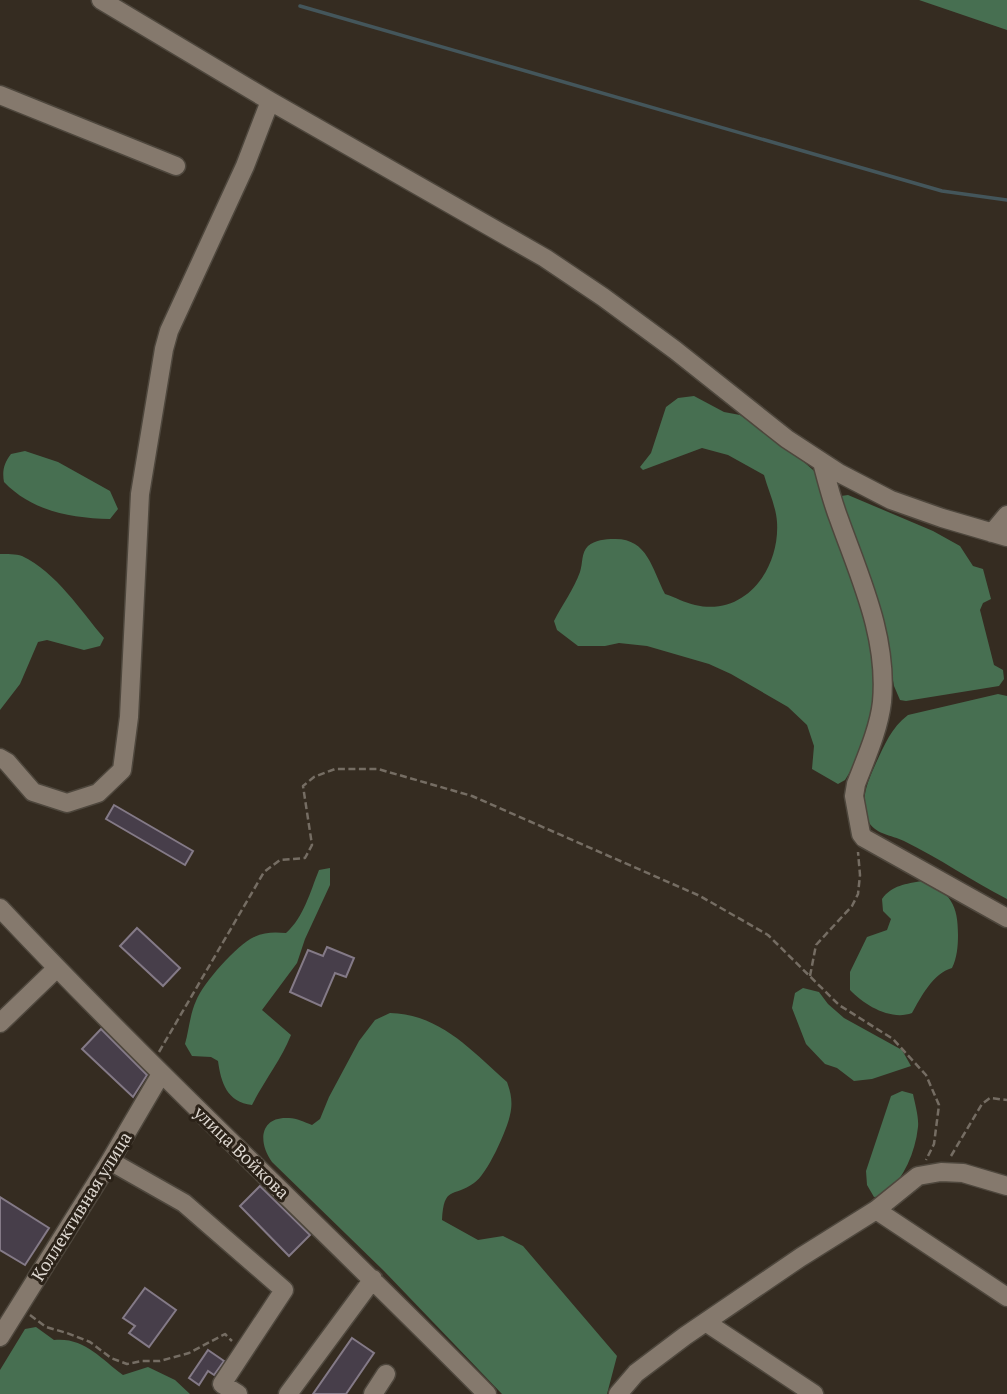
<svg xmlns="http://www.w3.org/2000/svg" width="1007" height="1394" viewBox="0 0 1007 1394" font-family="'PT Serif',serif">
<style>
.forest{fill:#476f51}
.lines{fill:none;stroke-linecap:round;stroke-linejoin:round}
.stream{stroke:#44565b;stroke-width:3.5}
.building{fill:#473e4a;stroke:#847a87;stroke-width:2}
.minor-casing{stroke:#4e473d;stroke-width:21}
.path{stroke:#756d63;stroke-width:2.5;stroke-dasharray:7 3.5;stroke-linecap:butt}
.minor{stroke:#85796d;stroke-width:18}
.labels{text-anchor:middle;dominant-baseline:central;stroke-width:6;stroke-linejoin:round;paint-order:stroke}
.street-label{font-size:18px;fill:#ddd7d0;stroke:#2b2218}
</style>
<rect width="100%" height="100%" fill="#352c21"/>
<path class="forest" d="M919,0H1007V30Z
M694,396L724,412L740,415L788,448L821,477L872,630L876,710L853,767L845,780L838,784L812,769L814,746L807,725L788,707L731,674L709,664L647,646L619,643L605,646H578L557,630L554,621C562,605 574,589 580,572C583,563 581,553 588,546C595,540 605,539 614,539C647,538 652,568 665,594C675,597 685,603 695,605C746,617 780,568 777,522C776,506 768,490 764,475L728,455L702,448L643,470L640,467L651,453L666,407L678,398Z
M25,451L58,462L110,491L118,509L110,519C70,518 32,511 4,482C2,471 4,463 11,454Z
M848,495L933,531L960,546L973,566L983,569L991,599L983,603L980,610L994,665L1003,670L1004,679L999,686L906,701L900,700L894,686L884,630L840,503L841,496Z
M0,554C7,554 16,554 22,556C56,572 81,611 104,638L100,646L84,650L47,640L38,642L20,684L0,710Z
M998,694L1007,696V899C972,881 939,858 904,841C892,835 873,834 868,820C859,800 868,781 876,763C885,744 891,728 908,715Z
M330,868V885L305,939L297,963L262,1010L291,1035C281,1060 264,1081 252,1105C227,1102 221,1083 218,1061L211,1057L192,1056L185,1044C189,1030 190,1014 196,1001C203,983 237,945 254,937C265,932 274,932 286,933C304,917 310,892 319,870Z
M922,881C951,892 958,905 958,935C958,946 957,958 952,968C933,973 921,997 912,1013C891,1021 864,1005 850,990V972L867,937L887,930L891,919L883,911L882,899C892,885 906,884 922,881Z
M803,988L819,992L828,1004L844,1018L902,1050L911,1066L872,1079L854,1081L837,1068L825,1064L806,1044L792,1008L795,993Z
M390,1013C440,1014 472,1051 507,1082C511,1093 513,1103 510,1115C507,1130 487,1175 474,1183C453,1198 444,1185 442,1220L478,1240L503,1236L523,1246L617,1356L607,1394H502L384,1271L272,1162C258,1143 259,1116 289,1118C297,1118 304,1122 312,1125L320,1119L329,1097L359,1041L375,1020Z
M902,1091L913,1094C915,1104 919,1117 918,1127C915,1154 904,1176 886,1196L874,1197L867,1185L866,1171L891,1096Z
M36,1327L54,1340C84,1337 100,1358 123,1375L148,1367L175,1380L190,1394H0V1370L25,1329Z"/>
<g class="lines">
<path class="stream" d="M300,6L942,191L1007,200"/>
</g>
<path class="building" d="M114,805L193,851L185,865L106,819Z
M137,928L180,968L163,986L120,946Z
M327,947L354,958L346,977L335,973L321,1006L290,992L308,950L323,956Z
M101,1029L147,1075L133,1097L82,1049Z
M260,1186L310,1235L289,1256L240,1206Z
M0,1197L49,1228L25,1265L0,1250Z
M145,1288L176,1310L149,1347L129,1333L135,1326L123,1318Z
M352,1338L374,1353L346,1394H313Z
M208,1350L224,1361L214,1375L208,1371L199,1385L189,1378Z"/>
<g class="lines">
<g class="minor-casing">
<path id="minor" d="M101,0L270,101L545,258L603,297L675,350L787,439L839,473L891,500L942,518L1007,537
M0,95L176,166
M822,462C827,481 832,501 839,519C860,578 888,637 882,702C879,729 866,758 856,784L854,796L861,834L864,838L1007,918
M992,533L1007,515
M0,758L7,762L33,792L67,803L98,793L122,770L129,717L140,494L164,349L169,331L245,166L270,101
M0,908C157,1075 326,1231 487,1394
M0,1023L57,968
M110,1161L184,1203L284,1290L222,1384L238,1394
M876,1210L1007,1297
M707,1323L814,1394
M0,1337L110,1161L161,1074
M288,1394L373,1279
M373,1394L386,1374
M618,1394L636,1373L685,1336L801,1257L876,1210L918,1176L941,1172L963,1173L1007,1186"/>
</g>
<path class="path" d="M810,976L816,945L852,906L858,894L860,875L858,852
M159,1052L264,872L280,860L305,858L312,845L303,786L314,777L335,769H378L472,796L700,896L768,935L839,1005L893,1039L926,1075L939,1105L934,1144L926,1160
M951,1156L982,1104L990,1098L1007,1100
M30,1315L46,1327L67,1333L90,1342L111,1358L127,1364L142,1361H160L189,1353L225,1334L232,1341"/>
<use href="#minor" class="minor"/>
</g>
<g class="labels">
<g class="street-label">
<text transform="translate(242 1152) rotate(44)">улица Войкова</text>
<text transform="translate(81 1206) rotate(-58)">Коллективная улица</text>
</g>
</g>
</svg>
